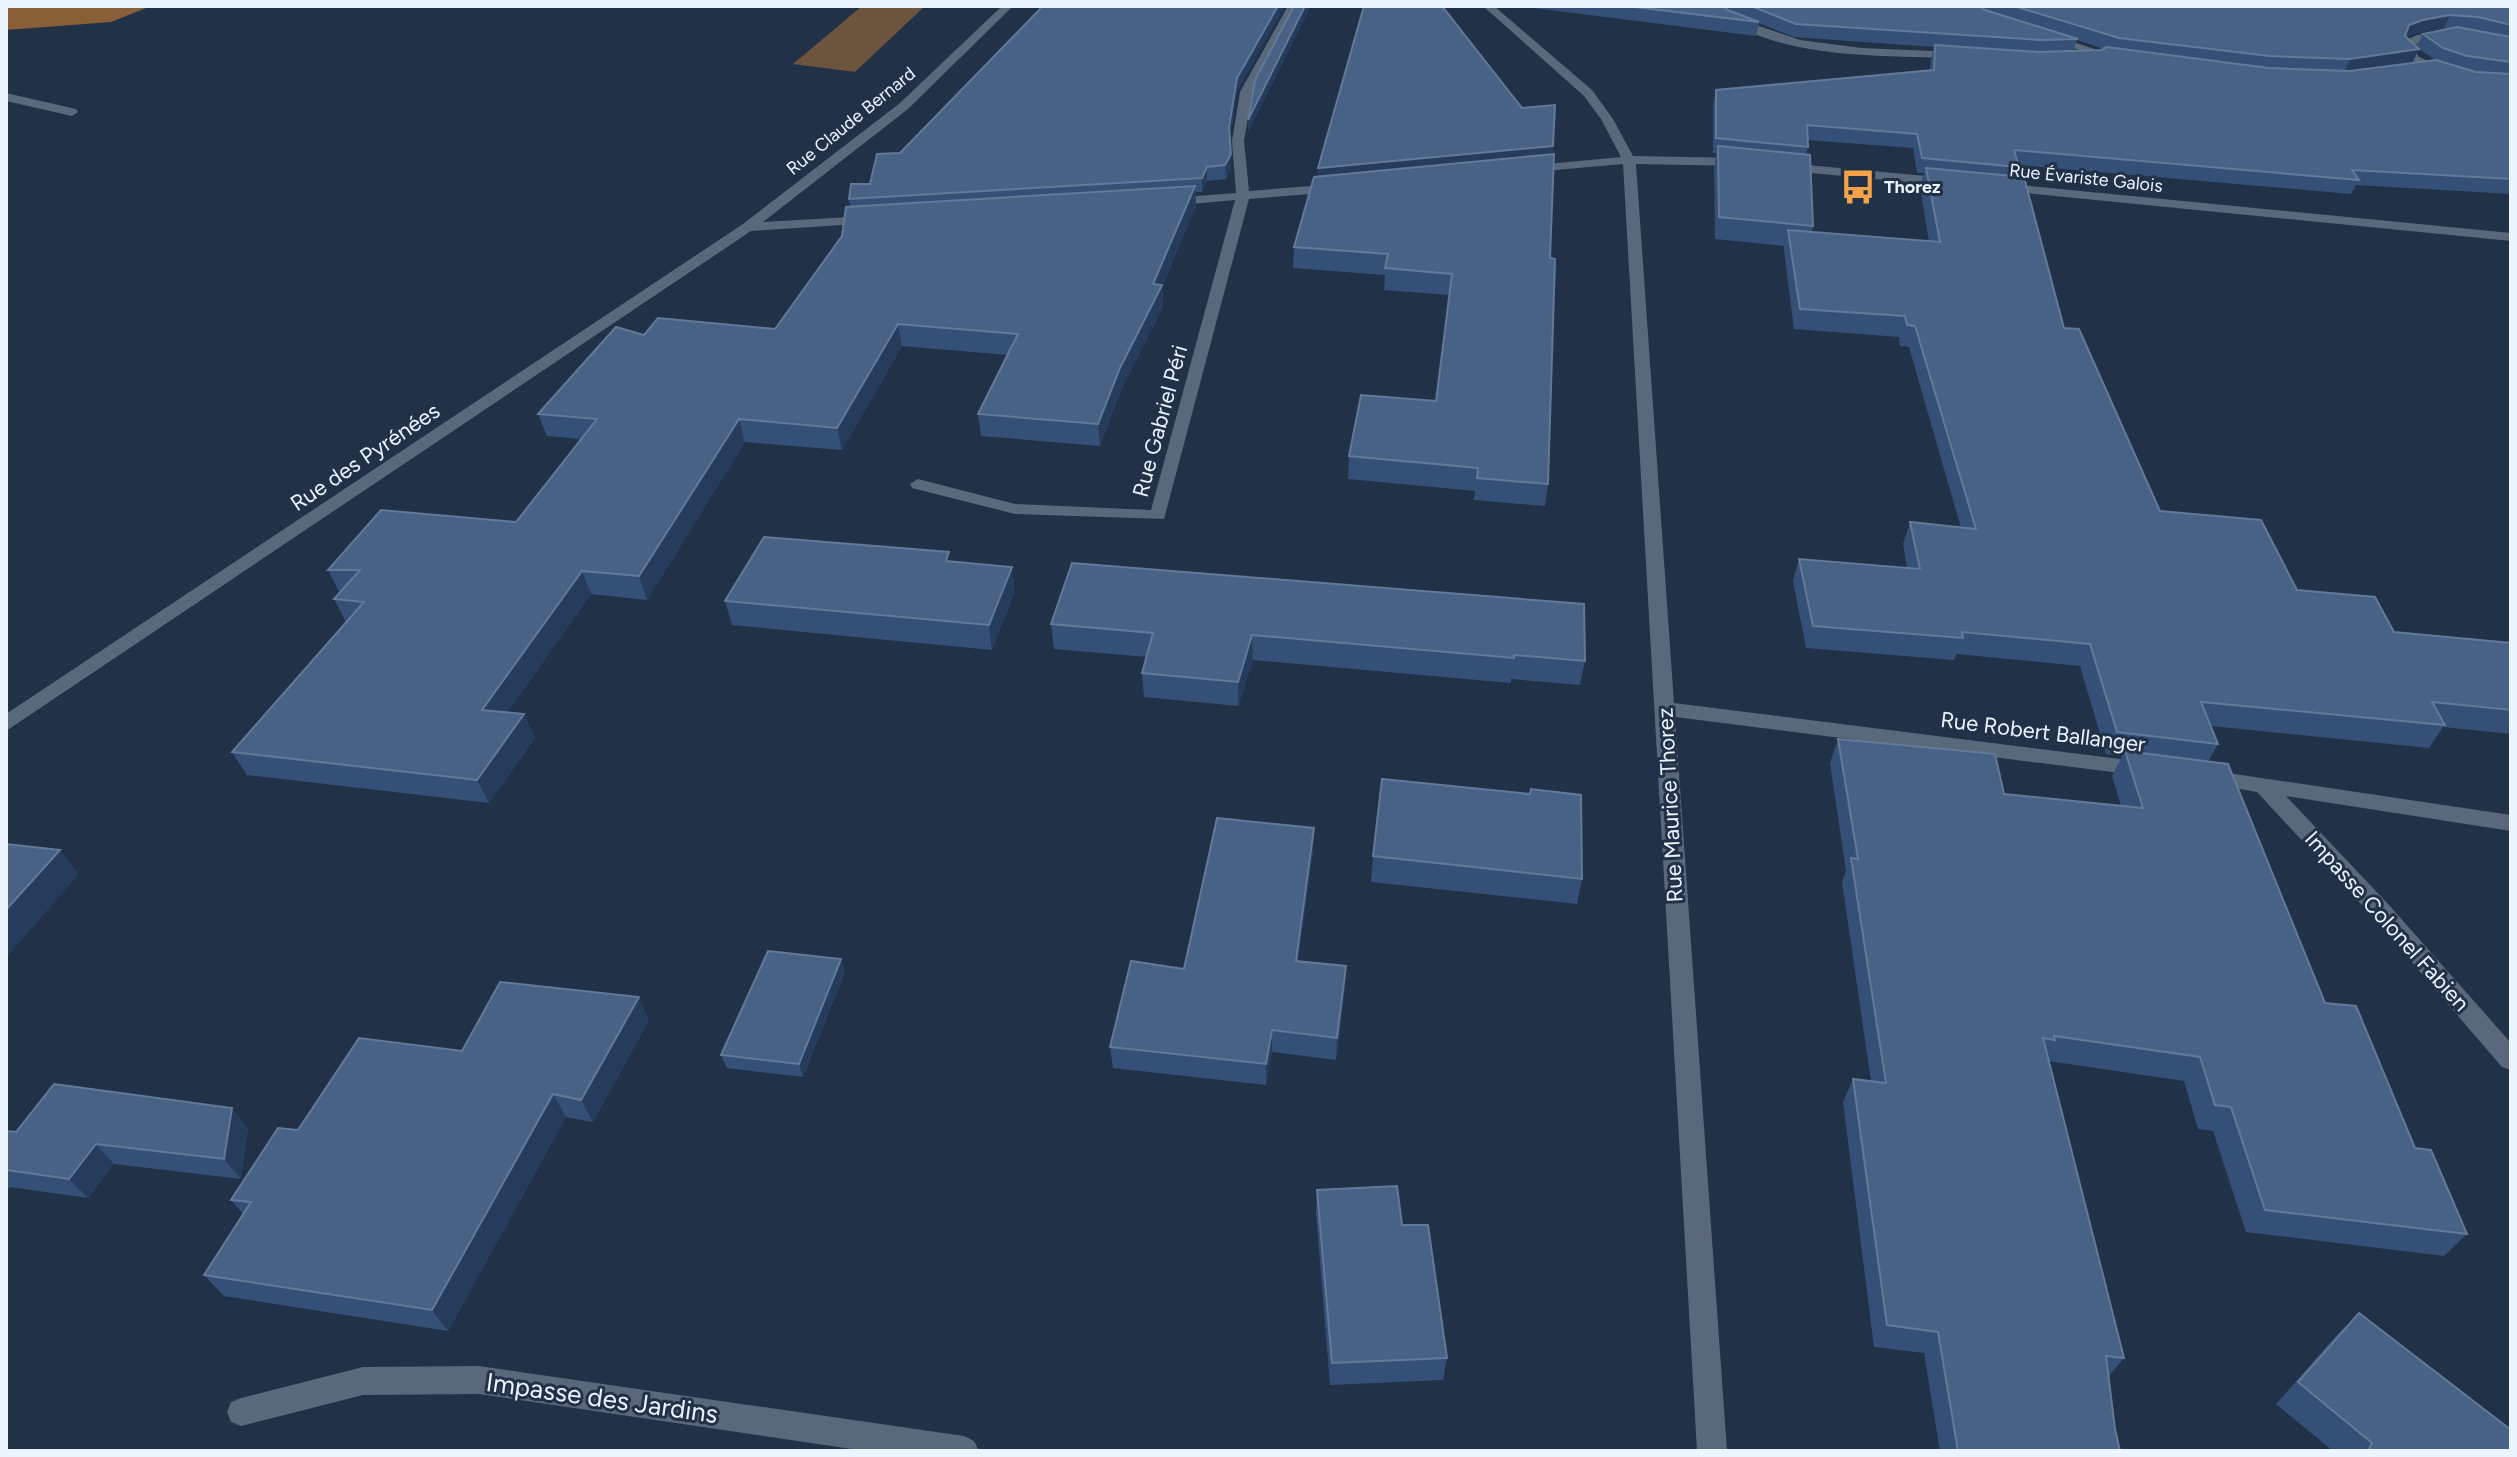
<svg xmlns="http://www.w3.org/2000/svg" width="2517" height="1457" viewBox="0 0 2517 1457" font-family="Figtree,sans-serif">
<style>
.green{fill:#6c543d}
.forest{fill:#885f37}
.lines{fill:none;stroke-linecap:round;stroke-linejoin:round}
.lane{fill:#5a687b;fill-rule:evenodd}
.street{fill:#5a687b;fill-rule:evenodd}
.wall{fill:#355076;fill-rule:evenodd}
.shaded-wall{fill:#253c5d}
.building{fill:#486285;stroke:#627998;stroke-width:2}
.labels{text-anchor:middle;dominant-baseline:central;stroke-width:6;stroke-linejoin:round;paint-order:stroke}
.far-street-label{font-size:18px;fill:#ebf4ff;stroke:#213147}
.far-poi-label{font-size:18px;font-weight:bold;fill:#ebf4ff;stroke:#213147;text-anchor:start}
.street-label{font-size:22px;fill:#ebf4ff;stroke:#213147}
.near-street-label{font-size:26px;fill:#ebf4ff;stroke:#213147}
</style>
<rect width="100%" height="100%" fill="#213147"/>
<path class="green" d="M862,6H925L855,72L793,64Z"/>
<path class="forest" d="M6,6H151L111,22L6,30Z"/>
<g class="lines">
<path class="lane" d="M6,93L76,109L78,112L72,116L6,101Z
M479,1366L964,1436L974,1441L979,1451H865L479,1394L363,1395L241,1426L231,1422L227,1412L231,1402L241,1398L363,1367Z"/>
<path class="street" d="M1002,6H1013L908,109L763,222L868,216L875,220L873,223L751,231L6,731V714L743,224L900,103Z
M1288,6H1298L1252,92L1244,141L1249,191L1335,184L1342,188L1335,192L1249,199L1164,519L1015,514L912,488L910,484L918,479L1015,504L1151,510L1235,200L1171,206L1164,202L1171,198L1236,193L1232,141L1240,92Z
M1483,6H1494L1592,90L1613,119L1633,156L1741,158L1747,162L1741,166L1636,164L1674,703L2144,762L2151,764L2154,769L2151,774L2144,776L1675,717L1727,1451H1697L1623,164L1521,173L1520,170L1526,166L1621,157L1601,119L1584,96Z
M1709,6H1721L1744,21L1800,40L1862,48L1956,52L1962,55L1956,58C1880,55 1769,61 1709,6Z
M2447,32L2453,35L2451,37L2413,45V50L2419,57L2448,70V74C2431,75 2412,63 2401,50L2404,41L2417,35Z
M2047,36H2055L2122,58L2112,60L2047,40Z
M1785,163L1948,178L1954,182L1948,186L1780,170V164Z
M2000,183L2511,233V241L1995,190V184Z
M2208,770L2511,815V831L2286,796L2389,905L2511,1043V1070L2502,1067L2373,917L2257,792L2201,782L2198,777L2201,772Z"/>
</g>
<path class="wall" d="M1519,6H1723L1728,10L1734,12L1725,6H2511V194L2356,185L2351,194L2018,165L2019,167L2016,176L2064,328L2160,511L2297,590L2394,632L2511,643V734L2443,727L2429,748L2211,726L2218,744L2208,762L2325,1003L2467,1234L2444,1256L2246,1232L2213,1131L2198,1129L2184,1081L2048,1061L2124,1358L2109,1376L2115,1429L2120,1451H1940L1924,1353L1874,1347L1843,1102L1853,1079L1871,1081L1842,882L1846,871L1830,763L1838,739L2004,794L2121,806L2112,776L2122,756L2106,754L2080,666L1957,654L1954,660L1806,648L1793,581L1799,559L1907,568L1903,544L1910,522L1961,528L1909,347L1900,346L1899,337L1794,329L1784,250V246L1715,239L1714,167L1716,153H1713V104L1716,90L1930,71L1931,59L1934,47L1793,37L1759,23L1756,36ZM2444,28L2449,29L2423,34L2416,47L2406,37L2416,33ZM2077,40L2104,49L2101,50L2073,51ZM2419,49L2435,60L2412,63ZM1807,140L1913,148L1917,173H1924L1920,187L1929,242L1812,232L1813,226L1806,154L1808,147Z
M1237,92L1230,137L1231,168L1226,179L1207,181L1202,192H1196V206L1162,287L1163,307L1121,390L1100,446L981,436L978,414L1008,355L902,346L842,450L745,442L647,600L591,594L507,713L524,714L535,738L489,803L247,775L232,752L346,622L334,599L340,593L328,570L516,522L581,439L547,436L538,414L644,335L775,329L842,236L850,207L849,199L870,184L900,153Z
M1522,108L1553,146L1550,258L1548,484L1545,506L1474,500L1475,491L1348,479L1349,456L1436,401L1449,295L1384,290L1385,275L1293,268L1294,247L1317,176Z
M951,561L1015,591L992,650L732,625L725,601Z
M1072,563L1585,661L1580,685L1511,679V683L1253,660L1238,706L1144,697L1142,673L1147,657L1054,649L1051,624Z
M1313,851L1298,961L1345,988L1336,1060L1272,1052L1266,1085L1113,1068L1110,1047L1184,969Z
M1373,856L1582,879L1577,904L1371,882Z
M845,972L803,1077L727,1068L721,1055Z
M649,1020L593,1122L566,1117L448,1331L224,1296L204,1275L243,1214L231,1200L298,1130L462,1051Z
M248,1128L241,1179L114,1164L88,1198L10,1187L6,1192V1131L16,1132Z
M1317,1190L1402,1225L1447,1358L1443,1380L1330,1385L1316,1213Z
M2359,1313L2511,1451H2333L2276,1404L2337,1335Z"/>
<path class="shaded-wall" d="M1278,6H1285L1237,92L1229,141V127L1237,78Z
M1305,6H1311L1248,133V120Z
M2450,15L2444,28L2416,33L2403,38L2409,25L2423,20Z
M2419,49L2412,63L2344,73L2350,59Z
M1553,146L1552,161L1317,183L1318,168Z
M1231,154V168L1226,179L1225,165Z
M1207,167V181L1202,192V178Z
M1195,186L1196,206L1162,287L1163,307L1121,390L1100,446L1098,424L1153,284Z
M898,324L902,346L842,450L837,428Z
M739,419L745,442L647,600L639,576Z
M1012,567L1015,591L992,650L989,625Z
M582,571L591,594L493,734L482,710Z
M1252,635L1253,660L1238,706V682Z
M524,714L535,738L489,803L477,780Z
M1314,828L1313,851L1295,983L1296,961Z
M60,850L79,874L6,958V910Z
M841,959L845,972L803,1077L799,1064Z
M1346,966L1345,988L1336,1060L1337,1038Z
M639,997L649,1020L593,1122L581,1100Z
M1272,1030V1052L1266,1085V1064Z
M553,1094L566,1117L448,1331L432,1310Z
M232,1108L248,1128L241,1179L224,1159Z
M96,1144L114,1164L88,1198L69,1179Z"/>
<path class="building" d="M1043,6H1278L1237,78L1229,127L1231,154L1225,165L1207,167L1202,178L849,199L851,184H870L877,154L900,153Z
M1294,6H1305L1248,120L1255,80Z
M1364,6H1442L1522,108L1555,105L1553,146L1318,168Z
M1626,6H1723L1728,10L1759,22Z
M1751,6H1979L1985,10L2078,39L2040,40L1796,24Z
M2014,6H2511V25L2478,17L2450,15L2423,20L2409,25L2405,36L2419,49L2350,59L2269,56L2119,38Z
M2457,27L2511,37V62L2467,56L2443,48L2423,34Z
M1935,45L2039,52L2101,50L2107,47L2269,68L2350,71L2436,60L2476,72L2511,74V179L2352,170L2359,180L2014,150L2019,167L1922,158L1917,134L1807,125L1808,147L1716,138V90L1934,70Z
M1718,146L1810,155L1813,226L1719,217Z
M1554,154L1550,258L1555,259L1548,484L1477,478L1478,468L1349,456L1361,395L1436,401L1452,274L1385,268L1388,254L1294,247L1314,177Z
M1926,168L2024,177L2064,328L2079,329L2160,511L2261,520L2297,590L2375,597L2394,632L2511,643V710L2432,702L2445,725L2201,702L2218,744L2117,732L2090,644L1962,632L1963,638L1813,626L1799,559L1920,569L1910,522L1976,529L1915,326L1907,325L1905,316L1800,309L1788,230L1940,242Z
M1195,186L1153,284L1162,285L1120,368L1098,424L978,414L1018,334L898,324L837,428L739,419L639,576L582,571L482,710L524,714L477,780L232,752L364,602L334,599L360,570H328L381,510L516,522L597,419L538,414L616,327L644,335L658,318L775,329L842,236L846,207Z
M764,537L949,552L946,561L1012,567L989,625L725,601Z
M1072,563L1584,604L1585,661L1514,655V658L1252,635L1238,682L1142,673L1153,633L1051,624Z
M1838,739L1995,754L2004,794L2143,808L2125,751L2228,764L2325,1003L2356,1006L2415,1148L2431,1150L2467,1234L2265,1210L2231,1107L2215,1105L2200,1057L2054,1036L2055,1040L2043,1038L2124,1358L2106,1356L2115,1429L2120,1451H1958L1938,1332L1887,1325L1853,1079L1886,1083L1851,858L1858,859Z
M1382,779L1530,794L1531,789L1581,795L1582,879L1373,856Z
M1217,818L1314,828L1296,961L1346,966L1337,1038L1272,1030L1266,1064L1110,1047L1131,961L1184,969Z
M6,844L60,850L6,910Z
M768,951L841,959L799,1064L721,1055Z
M500,982L639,997L581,1100L553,1094L432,1310L204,1275L251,1202L231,1200L278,1128L298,1130L359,1038L462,1051Z
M54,1084L232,1108L224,1159L96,1144L69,1179L6,1170V1131L16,1132Z
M1397,1186L1402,1225H1428L1447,1358L1332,1363L1317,1190Z
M2359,1313L2511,1430V1451H2368L2372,1443L2298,1382Z"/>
<defs>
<g id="bus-bare" transform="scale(2.76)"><path d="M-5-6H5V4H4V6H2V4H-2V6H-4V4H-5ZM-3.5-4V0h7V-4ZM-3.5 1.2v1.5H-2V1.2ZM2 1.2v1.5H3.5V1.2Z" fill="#f6a248" stroke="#213147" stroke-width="2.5" paint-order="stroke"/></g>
</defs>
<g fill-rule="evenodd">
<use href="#bus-bare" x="1858" y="187"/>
</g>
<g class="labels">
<g class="far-street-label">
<text transform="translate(851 121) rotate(-39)">Rue Claude Bernard</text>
<text transform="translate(2086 178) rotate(6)">Rue Évariste Galois</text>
</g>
<g class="far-poi-label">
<text x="1884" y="187">Thorez</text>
</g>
<g class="street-label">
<text transform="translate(1160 421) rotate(-75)">Rue Gabriel Péri</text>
<text transform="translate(365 457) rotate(-34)">Rue des Pyrénées</text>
<text transform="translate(2043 732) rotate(7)">Rue Robert Ballanger</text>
<text transform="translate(1670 805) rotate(-93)">Rue Maurice Thorez</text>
<text transform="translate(2387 921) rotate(48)">Impasse Colonel Fabien</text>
</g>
<g class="near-street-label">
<text transform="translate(602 1398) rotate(8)">Impasse des Jardins</text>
</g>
</g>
<rect width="2517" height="1457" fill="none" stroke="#ebf4ff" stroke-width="16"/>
</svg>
